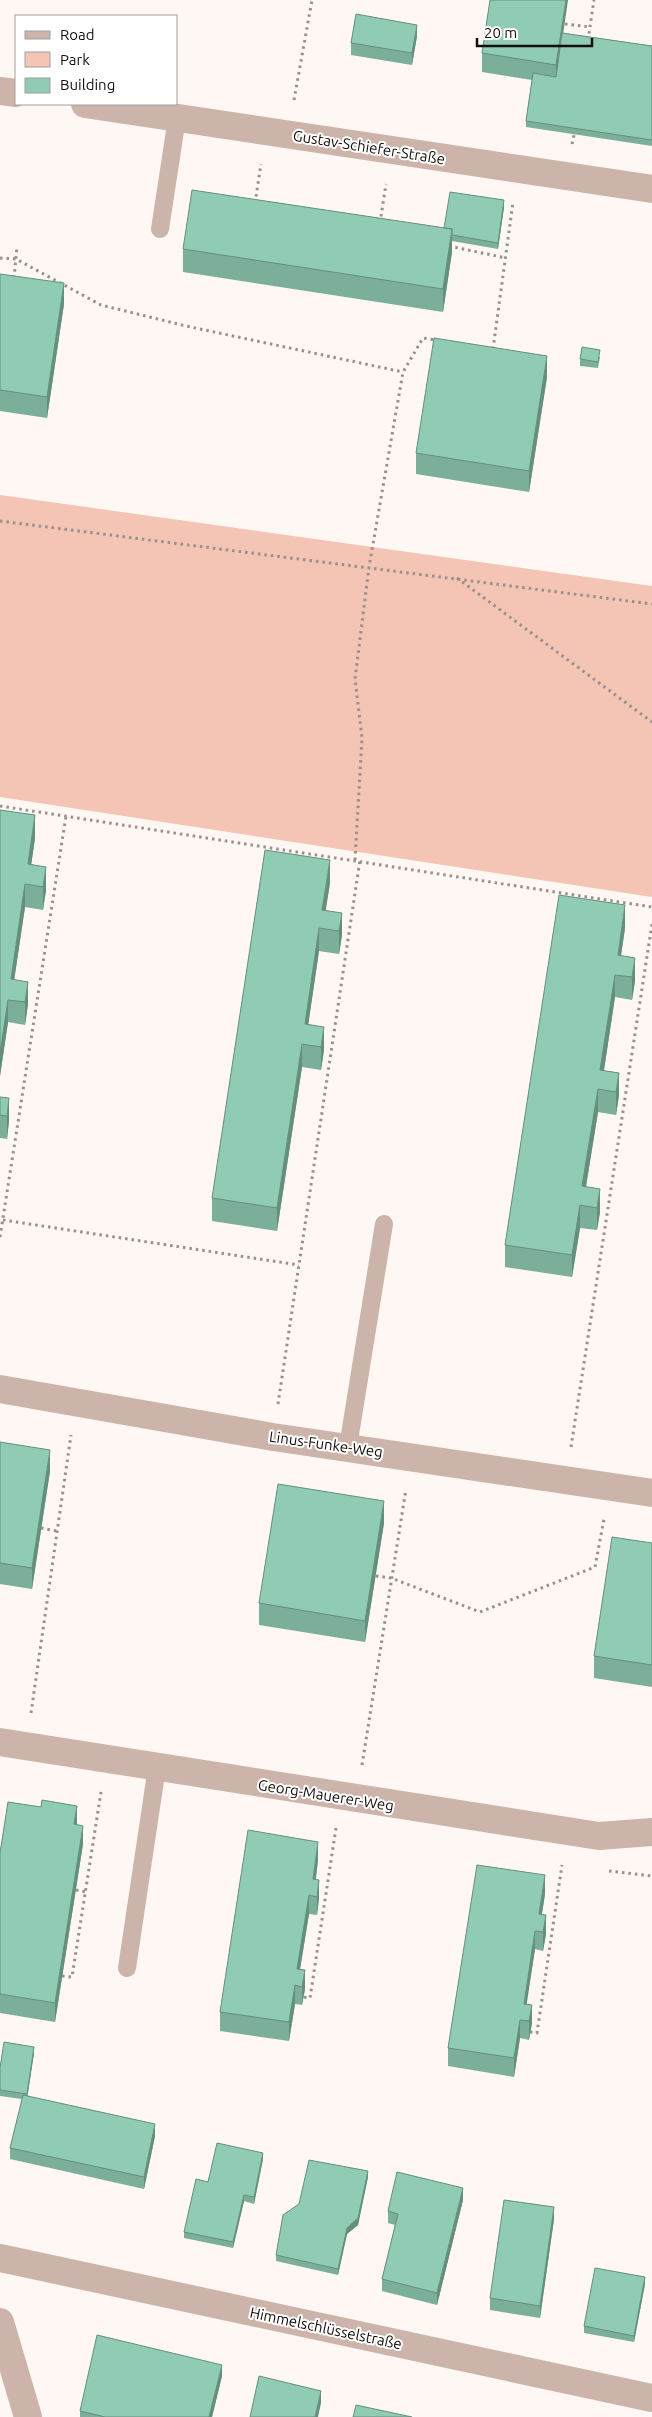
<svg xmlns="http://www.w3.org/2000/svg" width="652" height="2417" viewBox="0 0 652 2417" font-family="Ubuntu,sans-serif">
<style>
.green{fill:#f4c5b4}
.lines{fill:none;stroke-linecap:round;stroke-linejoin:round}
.path{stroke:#97918e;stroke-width:3;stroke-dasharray:2.5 4;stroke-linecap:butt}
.service{stroke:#cdb4ab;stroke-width:18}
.minor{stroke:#cdb4ab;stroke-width:28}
.wall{fill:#7caf9a}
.shaded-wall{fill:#658e7d}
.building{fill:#90cbb3;stroke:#658e7d}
.labels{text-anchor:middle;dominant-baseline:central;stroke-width:4;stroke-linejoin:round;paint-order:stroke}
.street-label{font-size:15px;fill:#130e0c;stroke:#fff}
</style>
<rect width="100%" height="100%" fill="#fef7f4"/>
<path class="green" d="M0,495L652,586V897L0,797Z"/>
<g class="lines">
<path class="path" d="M565,24L590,27
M588,40L594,0
M294,100L312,0
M572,144L574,135
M255,203L261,164
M380,223L386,184
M449,246L506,258
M0,258L16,259L101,305L186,326L403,372
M14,278L17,247
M493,349L513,202
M0,521L652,604
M457,578L652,722
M0,806L652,907
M355,860L362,738L355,679L369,567L403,372L423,338L436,340
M3,1220L299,1265
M0,1237L66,816
M278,1404L360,860
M571,1447L652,924
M41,1528L57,1531
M376,1576L391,1578L480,1612L595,1567L604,1519
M31,1713L71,1435
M362,1765L406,1489
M609,1871L652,1876
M76,1890L86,1892
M62,1976L72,1977L101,1792
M304,1997L310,1998L336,1828
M530,2032L537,2033L562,1865"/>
<path class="service" d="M160,229L177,118
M348,1447L384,1224
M127,1968L157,1767"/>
<path class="minor" d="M0,91L16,93
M85,104L652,189
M0,1389L273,1437L652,1493
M0,1742L599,1836L652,1832
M0,2258L652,2398
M0,2322L28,2417"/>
</g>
<path class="wall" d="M563,33L652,46V146L526,127V121L532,80L482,72V53Z
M417,36L412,65L351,55V43Z
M504,207L498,249L452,241V252L443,312L183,272V249L444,228Z
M0,274L64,304L47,418L0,411Z
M600,357L598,368L580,366V359Z
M547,377L529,492L416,474V453Z
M0,810L35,838L31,865L46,890L43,910L25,907L14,979L28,1004L25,1025L8,1022L0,1076Z
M330,883L325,911L342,935L339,954L319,951L308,1025L324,1050L321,1070L302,1067L277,1231L212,1221V1198Z
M625,928L621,956L635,981L632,1000L615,997L604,1070L619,1095L616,1115L598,1112L586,1186L600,1212L597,1230L580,1228L572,1277L505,1267V1245Z
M0,1097L9,1121L7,1139L0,1138Z
M0,1442L50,1471L32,1589L0,1584Z
M384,1523L365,1642L259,1625V1603Z
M652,1543V1687L594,1678V1656Z
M77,1825L83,1844L55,2022L0,2013V1853Z
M318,1860L316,1879L319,1898L317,1915L309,1914L300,1969L305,1989L302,2005L295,2004L289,2041L220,2031V2012Z
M545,1894L542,1914L546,1934L543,1951L535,1949L526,2004L532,2023L529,2040L520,2038L514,2077L448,2066V2048Z
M34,2053L27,2096L155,2136L144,2189L10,2159V2148L22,2099L0,2096V2068Z
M263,2159L254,2204L244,2201L233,2248L184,2238V2232L208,2182Z
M368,2177L358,2225L347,2234L338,2275L276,2261V2255Z
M463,2200L437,2305L382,2291V2279L395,2225L388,2223V2211Z
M554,2219L540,2318L490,2310V2298Z
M645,2284L634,2342L584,2333V2326Z
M222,2376L212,2417H80V2411Z"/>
<path class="shaded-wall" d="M566,0H568L556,83V65Z
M417,25V36L412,65V53Z
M504,200V207L498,249V243Z
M452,229V252L443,312V289Z
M64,283V304L47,418V397Z
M547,356V377L529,492V471Z
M35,815V838L28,887V864Z
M330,860V883L323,928L322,910Z
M46,867V890L43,910V887Z
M25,884V907L11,1002V979Z
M625,905V928L618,975V955Z
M342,913V935L339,954V931Z
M319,928V951L305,1047V1024Z
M635,958V981L632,1000V977Z
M615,975V997L601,1090L600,1070Z
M28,982V1004L25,1025V1002Z
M8,1000V1022L0,1076V1053Z
M324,1027V1050L321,1070V1047Z
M302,1044V1067L277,1231V1208Z
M619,1073V1095L616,1115V1092Z
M598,1089V1112L583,1205L582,1186Z
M9,1098V1121L7,1139V1116Z
M600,1189V1212L597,1230V1208Z
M580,1205V1228L572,1277V1255Z
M50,1450V1471L32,1589V1568Z
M384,1501V1523L365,1642V1621Z
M77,1806V1825L74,1824Z
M83,1826V1844L55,2022V2003Z
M318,1842V1860L313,1898V1879Z
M545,1875V1894L539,1932V1914Z
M319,1880V1898L317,1915V1897Z
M309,1895V1914L297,1988V1969Z
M546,1915V1934L543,1951V1932Z
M535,1931V1949L524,2022V2004Z
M305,1970V1989L302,2005V1987Z
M295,1985V2004L289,2041V2022Z
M532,2005V2023L529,2040V2021Z
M520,2020V2038L514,2077V2058Z
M34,2047V2053L27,2100V2094Z
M155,2124V2136L144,2189V2177Z
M263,2153V2159L254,2204V2197Z
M368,2171V2177L358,2225L347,2234L338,2275V2269L347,2228Z
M463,2188V2200L437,2305V2293Z
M244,2195V2201L233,2248V2242Z
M554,2207V2219L540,2318V2306Z
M645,2277V2284L634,2342V2336Z
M222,2365V2376L212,2417H209Z
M321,2391V2403L318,2417H315Z"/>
<path class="building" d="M490,0H566L556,65L482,53Z
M356,14L417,25L412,53L351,43Z
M562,33L652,46V140L526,121L533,73L556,77Z
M192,190L452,229L443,289L183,249Z
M450,192L504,200L498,243L452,235V229L444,228Z
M0,274L64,283L47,397L0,390Z
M434,338L547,356L529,471L416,453Z
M582,347L600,350L598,362L580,359Z
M0,810L35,815L28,864L46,867L43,887L25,884L11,979L28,982L25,1002L8,1000L0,1053Z
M265,850L330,860L322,910L342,913L339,931L319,928L305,1024L324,1027L321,1047L302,1044L277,1208L212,1198Z
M559,895L625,905L618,955L635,958L632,977L615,975L600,1070L619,1073L616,1092L598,1089L582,1186L600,1189L597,1208L580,1205L572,1255L505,1245Z
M0,1097L9,1098L7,1116L0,1115Z
M0,1442L50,1450L32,1568L0,1563Z
M278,1484L384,1501L365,1621L259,1603Z
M612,1537L652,1543V1665L594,1656Z
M42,1800L77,1806L74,1824L83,1826L55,2003L0,1994V1853L8,1802L41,1807Z
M248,1830L318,1842L313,1879L319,1880L317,1897L309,1895L297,1969L305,1970L302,1987L295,1985L289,2022L220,2012Z
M477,1865L545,1875L539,1914L546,1915L543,1932L535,1931L524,2004L532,2005L529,2021L520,2020L514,2058L448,2048Z
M4,2042L34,2047L27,2094L0,2090V2068Z
M23,2095L155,2124L144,2177L10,2148Z
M217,2143L263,2153L254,2197L244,2195L233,2242L184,2232L196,2179L208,2182Z
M309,2160L368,2171L358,2218L347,2228L338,2269L276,2255L283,2215L299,2204Z
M397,2172L463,2188L437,2293L382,2279L398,2214L388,2211Z
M504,2200L554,2207L540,2306L490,2298Z
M595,2268L645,2277L634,2336L584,2326Z
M97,2335L222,2365L209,2417H105L80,2411Z
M259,2376L321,2391L315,2417H250Z
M356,2405L412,2417H353Z"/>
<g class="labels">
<g class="street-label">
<text transform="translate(369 147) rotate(9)">Gustav-Schiefer-Straße</text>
<text transform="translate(326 1444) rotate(8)">Linus-Funke-Weg</text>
<text transform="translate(326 1795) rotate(9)">Georg-Mauerer-Weg</text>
<text transform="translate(326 2328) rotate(12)">Himmelschlüsselstraße</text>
</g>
</g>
<rect x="15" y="15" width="162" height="90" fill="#ffffff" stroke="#a19f9e"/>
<rect x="25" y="31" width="25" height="8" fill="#cdb4ab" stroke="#a19f9e"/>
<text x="60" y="40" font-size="15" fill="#130e0c">Road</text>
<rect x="25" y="52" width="25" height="15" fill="#f4c5b4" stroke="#a19f9e"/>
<text x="60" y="65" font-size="15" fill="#130e0c">Park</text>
<rect x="25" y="78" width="25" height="15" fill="#90cbb3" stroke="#a19f9e"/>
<text x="60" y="90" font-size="15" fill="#130e0c">Building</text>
<path d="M477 38v8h115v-8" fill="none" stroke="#130e0c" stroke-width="2.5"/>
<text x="484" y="38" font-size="15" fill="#130e0c" stroke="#ffffff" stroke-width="4" paint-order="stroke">20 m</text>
</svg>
